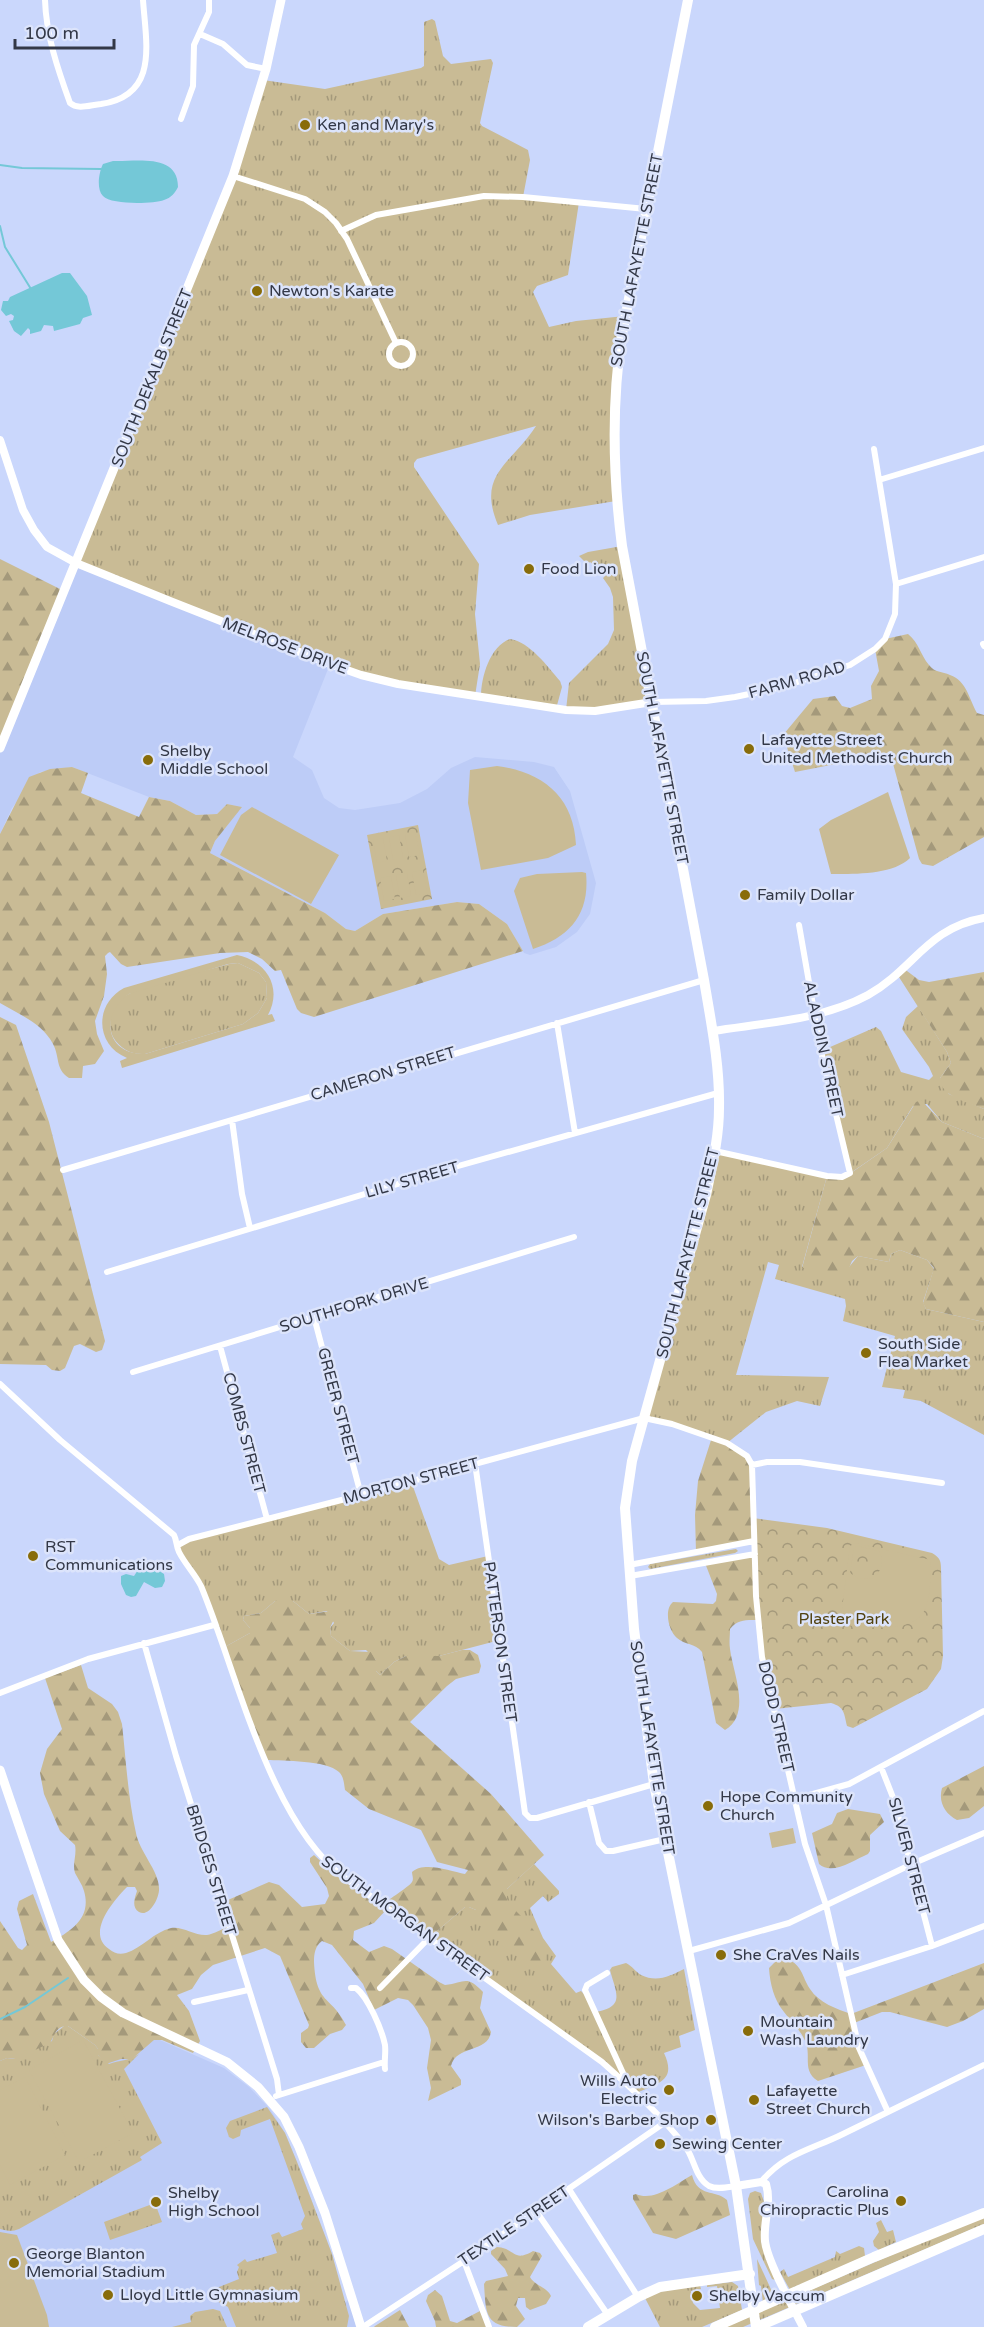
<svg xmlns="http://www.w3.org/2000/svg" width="984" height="2327" viewBox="0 0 984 2327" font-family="'Varela Round',sans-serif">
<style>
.built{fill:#bdccf7}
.grass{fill:url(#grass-tufts)}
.forest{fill:url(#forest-firs)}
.park{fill:url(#park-crowns)}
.pitch{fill:#c9bb95;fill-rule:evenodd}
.water{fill:#74c8d7}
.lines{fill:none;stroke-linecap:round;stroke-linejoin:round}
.stream{stroke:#74c8d7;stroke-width:2}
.minor{stroke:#fff;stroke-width:6}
.tertiary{stroke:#fff;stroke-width:8}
.secondary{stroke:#fff;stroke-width:9}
.primary{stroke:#fff;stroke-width:10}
.trunk{stroke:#fff;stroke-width:10}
.poi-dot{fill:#886c0a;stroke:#dce4fb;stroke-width:2}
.labels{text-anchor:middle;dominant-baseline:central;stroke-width:5;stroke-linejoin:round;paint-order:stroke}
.poi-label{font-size:16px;fill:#333847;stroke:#dce4fb;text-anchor:start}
.street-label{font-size:16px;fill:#333847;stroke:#dce4fb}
.park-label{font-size:16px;fill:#51410f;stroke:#dce4fb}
</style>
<defs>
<pattern id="grass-tufts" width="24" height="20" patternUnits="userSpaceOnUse" patternTransform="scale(1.5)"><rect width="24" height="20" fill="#c9bb95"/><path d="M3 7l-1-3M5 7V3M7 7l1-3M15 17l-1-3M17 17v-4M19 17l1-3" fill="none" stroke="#a4997b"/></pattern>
<pattern id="forest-firs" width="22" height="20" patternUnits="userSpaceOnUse" patternTransform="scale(1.5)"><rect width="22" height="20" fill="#c9bb95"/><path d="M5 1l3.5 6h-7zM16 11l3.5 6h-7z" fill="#a4997b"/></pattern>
<pattern id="park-crowns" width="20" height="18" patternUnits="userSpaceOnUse" patternTransform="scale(1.5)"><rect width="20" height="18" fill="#c9bb95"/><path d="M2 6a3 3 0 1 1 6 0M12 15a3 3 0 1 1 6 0" fill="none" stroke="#a4997b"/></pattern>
</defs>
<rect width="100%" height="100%" fill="#cad7fc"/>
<path class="built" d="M76,563L330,664L293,757L312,770L324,798L339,808L355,810L400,803L427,789L451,768L475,757L534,762L554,767L570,791L596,883L590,914L577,932L556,947L530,955L524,953L507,924L479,904L457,902L383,914L355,931L346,929L325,913L210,853L215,841L241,807L227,804L217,814L196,815L170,801L149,797L72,767L40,772L12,808L0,834V748Z
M153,2037L224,2068L249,2087L270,2109L285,2133L297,2162L332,2254L344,2304L349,2299L356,2327H0V2039Z"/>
<path class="grass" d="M432,19L435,21L443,56L451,64L491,59L493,63L480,123L482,126L528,150L530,160L523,197L579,202L568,275L537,286L533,292L549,327L576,321L625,316L622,334L616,501L530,515L498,525C476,473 512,464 536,426L417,459L414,463V467L479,564L475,614L480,664L475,696L361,675L76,563L211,233L263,80L325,89L421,68L424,66V22Z
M622,546L652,702L566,710L569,683L608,644L614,630L613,597L610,588L603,578L606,575L590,562L587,564L579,556L588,552Z
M510,639C530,642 548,667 560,681L562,687L556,709L481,697C481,677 490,646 510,639Z
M238,963L259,973L266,982L267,998L258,1013L243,1024L145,1054C132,1055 120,1049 113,1037C107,1024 111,1008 121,999C137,985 205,971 229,964Z
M918,1006L947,1052L951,1063L940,1078L949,1094L984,1109V1139L942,1122L927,1104L913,1106L887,1148L852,1172L821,1051L876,1027L881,1031L901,1072L929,1080L933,1076L929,1067L902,1029L906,1017Z
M715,1151L827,1176L802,1267H849L858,1256L889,1262L891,1254L900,1250L927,1260L934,1269L923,1302L926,1309L984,1322V1435L921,1401L903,1398L905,1390L882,1387L895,1336L843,1321L846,1306L845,1299L775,1279L779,1265L768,1262L736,1375L829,1377L820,1406L797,1401L766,1412L727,1443L644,1418Z
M411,1481L439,1559L449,1565L488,1556L500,1640L439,1656H406L394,1662L380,1675L376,1671V1660L366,1650L350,1651L331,1636L330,1628L334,1623L327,1611L309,1614L293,1601H275L261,1613L244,1616L243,1620L250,1628V1633L223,1648L201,1587L178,1551L179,1544Z
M736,1549L738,1551L735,1553L650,1569L648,1567L650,1564Z
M534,1864L559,1891V1894L548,1902L543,1896L530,1908L543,1938L556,1956L551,1964L576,1993L581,1991L588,1998L595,2012C626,2007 616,1993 610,1970L612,1967L626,1963C632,1966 636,1972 641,1975C657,1983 670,1976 684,1969L695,2030L679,2036L681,2047L664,2053C677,2081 658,2083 636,2093L602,2062L429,1938L465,1907H469L476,1910L507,1902V1889Z
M64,2026H68L95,2045L98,2049V2055L109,2064C119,2060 129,2061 139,2054L124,2069L162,2143L140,2157L142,2160L19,2229C12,2232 7,2231 0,2229V2061L7,2058L14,2059L52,2041L54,2034Z
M267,2107L285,2133L297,2162L332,2254L349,2316L347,2327H236L228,2307L213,2299L209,2291L239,2279L237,2272L239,2267L237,2265L245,2259L247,2262L277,2253L271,2235L279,2232L282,2237L303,2229L301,2224L305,2216L270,2119L241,2130L240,2136L233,2139L229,2137L226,2128L230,2121Z
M755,2191L761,2193L765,2205L761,2241L775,2280L772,2279L753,2239L748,2199L750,2193Z
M155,2203L162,2222L110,2240L104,2222Z
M984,2215V2224L743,2327H725Z
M881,2220L887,2232L893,2230L896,2242L879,2250L874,2246L873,2241L879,2232L876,2223Z
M859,2246L864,2248L865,2256L790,2290L780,2272L784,2269L788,2277L835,2257L836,2251L840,2254Z
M757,2259L775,2298L763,2303L761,2286L759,2285Z
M732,2282L738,2286L742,2310L702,2327H660L645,2298L657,2292L700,2285L701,2289L691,2291L693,2303L700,2310L720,2308L717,2286L707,2287V2285Z
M213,2309L220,2311L227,2327H172L191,2322L190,2316L195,2312Z"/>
<path class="forest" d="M0,559L64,591L0,748Z
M908,634C919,643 920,654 929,665C935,673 942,671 950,675C967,681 969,699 977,713L984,715V837L933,866L922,864L919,859L892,760L882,755L795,772L783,735L813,699L835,696L842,706L850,708L872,699L871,686L879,671L875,649L885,639Z
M72,767L88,773L81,793L139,817L149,797L170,801L196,815L217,814L227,804L242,807L215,841L210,853L325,913L346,929L355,931L383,914L457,902L479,904L507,924L523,951L314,1017L301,1013L297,1009L281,970L275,971L262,959L248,952L220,953L127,967L121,964L110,952L108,953L105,956L107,974L104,996L95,1021L97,1034L104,1051L95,1064L83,1066L82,1078H69C55,1069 60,1057 53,1044C42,1023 20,1015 0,1003V834L29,777L50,769Z
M903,968L919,980L929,982L984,972V1109C970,1103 940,1097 940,1078L951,1063L947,1052L897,974Z
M0,1017L16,1025L49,1122L105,1341L102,1350L96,1352L80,1344L74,1346L65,1368L60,1371L52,1370L46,1365L0,1364Z
M921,1100L942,1122L984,1139V1322L926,1309L923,1303L934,1268L927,1260L900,1250L891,1254L889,1262L858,1256L852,1261L847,1273L802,1268L827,1176L848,1175L887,1148L916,1102Z
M712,1437L750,1460L754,1541L696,1552L695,1515L698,1481Z
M755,1554L758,1620C746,1620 738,1619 730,1629C730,1636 729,1642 730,1649C733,1673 752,1714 725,1730L716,1723L702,1652C695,1643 685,1645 677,1638C668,1630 664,1609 673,1602L713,1604L716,1601L717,1594L705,1563Z
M284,1598L293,1601L309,1614L331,1611L336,1615L330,1628L331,1636L350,1651L371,1652L376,1660V1671L380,1675L394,1662L406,1656H439L462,1650H470L478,1655L481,1666L479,1673L456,1679L447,1686L410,1722L491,1794L544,1855L507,1889V1902C518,1914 559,1948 542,1965C538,1969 534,1970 529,1969L476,1910L469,1907H465L429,1938L383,1904C388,1900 410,1886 412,1882C414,1879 412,1875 412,1872C424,1861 450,1871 465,1874L468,1870L437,1862L421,1830L369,1809L345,1790C344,1784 344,1777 339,1772C326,1760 284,1761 266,1760L223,1648L250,1633V1628L243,1620L244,1616L261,1613L275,1601Z
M81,1665L88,1688L112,1704L118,1712L122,1724C126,1760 128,1798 136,1833C139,1851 159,1871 159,1888C160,1896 150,1918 139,1912C131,1907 135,1897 137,1891L135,1887H127C115,1899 85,1933 109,1949C114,1953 119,1955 126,1953C142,1948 154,1932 171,1928C183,1926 195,1936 207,1935C214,1934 222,1929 229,1926L221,1903L269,1882L279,1885L302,1907L325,1904L329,1896L327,1888L310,1862V1858L314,1855L338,1877L385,1911L374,1923L354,1931L353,1940L369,1952L384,1946L392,1949L439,1982L445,1985C465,1983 466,1974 483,1992L480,2008L491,2032C488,2053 456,2045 451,2066L461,2080V2085L428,2101L431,2088L427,2068L431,2040L428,2028L413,2005L408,2000L398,1998L374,2010L363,1984L332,1945L322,1941C315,1946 314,1954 314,1962C316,2005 331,1995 346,2025L342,2030L330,2034L314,2048H306L301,2042V2033L308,2028L309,2025L280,1956L265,1948L213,1965L201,1975L192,1989L177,1995L189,2011L200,2041L193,2053L162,2040H154L132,2059H121L106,2064L98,2055V2049L95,2045L68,2026C56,2026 55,2035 50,2043L16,2059L7,2058L0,2061V1921L18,1948L22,1950L27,1945L17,1909L19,1901L33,1894L51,1942C71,1931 92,1918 84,1891C82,1884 78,1879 75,1873C72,1864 77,1855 75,1845L60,1831L44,1794L40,1773L47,1749L62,1729L45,1678Z
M984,1766V1806L969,1818L957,1820C945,1814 938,1802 942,1788Z
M848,1809L880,1814L884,1822L870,1835V1851L868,1854C854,1860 832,1876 819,1864L812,1833L832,1824L837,1813Z
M787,1958C804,1968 801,1975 810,1989C819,2003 837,2009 851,2014L984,1963V2009L963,2021L947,2027L890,2012H882L854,2023L866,2065L818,2081C802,2071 811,2057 806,2043C801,2030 792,2023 784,2012C774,2000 770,1984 769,1968L776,1961Z
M692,2175C698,2198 715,2189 727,2200L730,2215L676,2239L653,2233L633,2199V2195L636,2194C654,2202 676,2184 692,2175Z
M497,2247C515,2248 513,2263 533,2251L540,2253L542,2256L530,2277C535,2286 547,2287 551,2296L546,2304L530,2310L526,2307L525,2298H518L516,2306L525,2319L517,2327C484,2327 486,2312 484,2284L486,2281L508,2276L505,2269L491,2254V2251Z
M435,2290L442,2296L450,2321L457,2323L480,2311L487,2327H436L435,2321L426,2301L428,2295Z
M400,2310L409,2327H374L375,2326Z"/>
<path class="park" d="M418,825L432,899L381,909L367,835Z
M753,1518L827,1528L932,1553C939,1557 941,1560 941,1568L943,1656L941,1669L927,1689L853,1728L847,1726C844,1714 845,1707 831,1703L775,1709L762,1657Z"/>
<path class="pitch" d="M497,766C543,772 574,797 576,845L548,858L481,870L468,803L470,770Z
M888,792L910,858C893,875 854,874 831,874L819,829L831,820Z
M252,807L339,855L311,904L220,855L241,815Z
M415,832L420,855L409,857L405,834Z
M399,835L403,858L393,860L389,837Z
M383,838L387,861L377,863L373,840Z
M423,870L427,894L416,895L412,872Z
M582,872L586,873C590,914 570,937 533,949L514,891L520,878L537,874Z
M407,873L411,896L400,898L396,875Z
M391,876L395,899L384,901L380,878Z
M237,955C266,961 283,987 268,1015L272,1014L275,1021L122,1068L120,1061L127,1058C95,1045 94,1004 124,988ZM238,963L259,973L266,982L267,998L258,1013L243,1024L145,1054C106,1055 99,1015 129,994L228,964Z
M855,1543L931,1560C930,1575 931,1593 926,1607C916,1636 865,1626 840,1625L850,1546ZM857,1546L879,1551C884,1560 882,1572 873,1578L859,1579L850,1573L854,1548Z
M793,1828L796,1843L772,1848L769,1833Z
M83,2040L133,2133L79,2162L29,2070Z
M25,2077L65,2155L10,2185L0,2165V2090Z
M0,2232L17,2235L47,2315L49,2327H0Z"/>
<path class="water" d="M113,161C136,162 178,153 178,187C175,193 171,198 164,200C153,204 111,205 103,196C96,189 99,172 103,164Z
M62,273H70L87,296L92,315L83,318L80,324L54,331L53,326L44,325L41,331L30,334V330L28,328L21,336L14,331L9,321L13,320L14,316L11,314L6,316L1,310L3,301H8L10,297Z
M148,1567L156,1569L164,1574L165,1581L162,1587L155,1588L144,1582L136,1596L131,1597L126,1595L121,1584V1576L126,1574L134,1576L138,1570Z"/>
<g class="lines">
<path class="stream" d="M0,165L22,168L101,169
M0,226L5,247L31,289
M0,2019L25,2007L68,1978"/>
<path class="minor" d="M45,0C46,35 58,70 70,103C78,110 90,105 101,104C159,95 146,44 143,0
M200,34L223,44L247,65L266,69
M181,119L193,86L194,45L209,12V0
M233,176L305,199L325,212L336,223L347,239L396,343
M341,231L376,215L484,196L523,197L646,209
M389 354a12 12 0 1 1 24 0a12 12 0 1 1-24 0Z
M879,480L984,448
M896,584L984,557
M983,644L984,646
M652,702L706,701L735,697L782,687L850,665L875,649L885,639L895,614L896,584L874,449
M557,1023L575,1133
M232,1120L242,1194L250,1228
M715,1151L827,1176L842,1177L850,1173L821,1051L799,925
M63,1170L704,980
M107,1272L444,1170L718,1093
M314,1317L361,1495
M220,1346L267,1519
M133,1372L574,1237
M0,1384L60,1440L174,1535C177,1541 176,1546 179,1552C185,1564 195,1574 201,1586C237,1672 269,1821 344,1877L602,2062C631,2088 661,2115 685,2146C694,2157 695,2178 709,2186C717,2190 728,2187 736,2186
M475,1463L525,1813L530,1818H537L654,1784
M752,1465L767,1462H800L942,1483
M178,1545L189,1539L361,1495L644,1418L672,1424L727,1443L747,1456L752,1465L756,1596L762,1657L805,1844L826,1905L859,2048L888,2112
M629,1565L754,1541
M630,1576L755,1554
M144,1643L176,1756L277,2079L279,2095
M0,1693L88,1659L214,1625
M881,1767L894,1800L932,1946
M795,1799L849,1784L984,1711
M589,1802L599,1843L606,1851H613L665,1839
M689,1951L789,1923L912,1864L984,1833
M607,1973L587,1985L585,1990L628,2084
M842,1975L932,1946L984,1926
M351,1988H356C368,1997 382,2030 385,2045C386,2053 384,2061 385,2069
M380,1988L429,1938
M194,2002L248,1990
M276,2096L384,2062
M761,2182C785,2153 811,2150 843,2134C890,2111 937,2088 984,2065
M569,2189L638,2297
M536,2211L608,2315
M464,2261L489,2327
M363,2327L464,2261L664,2123"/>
<path class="tertiary" d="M0,440L23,510L34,530L47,547L76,563L170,601L330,664L361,675L398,684L566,710L595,711L652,702
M713,1031C763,1023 822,1020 868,995C914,969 927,928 984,918
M736,2186L761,2182L766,2184C772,2204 763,2221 765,2241C767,2261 793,2307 803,2327"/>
<path class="secondary" d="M0,748L233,176L266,69L281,0
M0,1770L58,1940L84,1980L101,1997L123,2013L227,2062L258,2087L284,2117L299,2147L325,2213L361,2327"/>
<path class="primary" d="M688,0L622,334C611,405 613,475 622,546L704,980C711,1022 720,1066 719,1108C719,1138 712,1166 706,1195L632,1461L625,1508L634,1629L654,1784L736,2186L756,2327
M588,2327L638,2297L660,2287L750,2274"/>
<path class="trunk" d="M715,2327L874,2257L984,2213
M757,2327L984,2229"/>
</g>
<g class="poi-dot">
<circle cx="305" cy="125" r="6"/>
<circle cx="257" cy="291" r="6"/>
<circle cx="529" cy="569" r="6"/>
<circle cx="749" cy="749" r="6"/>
<circle cx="148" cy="760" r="6"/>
<circle cx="745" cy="895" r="6"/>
<circle cx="866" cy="1353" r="6"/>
<circle cx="33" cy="1556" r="6"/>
<circle cx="708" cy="1806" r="6"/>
<circle cx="721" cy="1955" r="6"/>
<circle cx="748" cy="2031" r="6"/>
<circle cx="669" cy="2090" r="6"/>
<circle cx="754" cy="2100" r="6"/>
<circle cx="711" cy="2120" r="6"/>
<circle cx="660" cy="2144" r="6"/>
<circle cx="901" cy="2201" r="6"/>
<circle cx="156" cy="2202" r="6"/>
<circle cx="14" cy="2263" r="6"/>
<circle cx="108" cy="2295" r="6"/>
<circle cx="697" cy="2296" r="6"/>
</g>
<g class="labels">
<g class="poi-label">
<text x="317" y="125">Ken and Mary's</text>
<text x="269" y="291">Newton's Karate</text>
<text x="541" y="569">Food Lion</text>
<text x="761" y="740">Lafayette Street<tspan x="761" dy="18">United Methodist Church</tspan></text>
<text x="160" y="751">Shelby<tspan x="160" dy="18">Middle School</tspan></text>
<text x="757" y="895">Family Dollar</text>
<text x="878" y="1344">South Side<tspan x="878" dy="18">Flea Market</tspan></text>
<text x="45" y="1547">RST<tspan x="45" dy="18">Communications</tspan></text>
<text x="720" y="1797">Hope Community<tspan x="720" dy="18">Church</tspan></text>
<text x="733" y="1955">She CraVes Nails</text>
<text x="760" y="2022">Mountain<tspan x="760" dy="18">Wash Laundry</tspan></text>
<text x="657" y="2081" text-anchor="end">Wills Auto<tspan x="657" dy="18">Electric</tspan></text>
<text x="766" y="2091">Lafayette<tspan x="766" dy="18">Street Church</tspan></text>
<text x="699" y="2120" text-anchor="end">Wilson's Barber Shop</text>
<text x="672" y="2144">Sewing Center</text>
<text x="889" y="2192" text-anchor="end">Carolina<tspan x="889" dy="18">Chiropractic Plus</tspan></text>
<text x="168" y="2193">Shelby<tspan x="168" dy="18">High School</tspan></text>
<text x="26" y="2254">George Blanton<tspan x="26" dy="18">Memorial Stadium</tspan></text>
<text x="120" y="2295">Lloyd Little Gymnasium</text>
<text x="709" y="2296">Shelby Vaccum</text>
</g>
<g class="street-label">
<text transform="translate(637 260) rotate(-79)">SOUTH LAFAYETTE STREET</text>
<text transform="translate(152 378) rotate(-68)">SOUTH DEKALB STREET</text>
<text transform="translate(285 646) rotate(21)">MELROSE DRIVE</text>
<text transform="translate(797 680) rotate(-16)">FARM ROAD</text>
<text transform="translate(662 758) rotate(79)">SOUTH LAFAYETTE STREET</text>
<text transform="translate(823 1049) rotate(78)">ALADDIN STREET</text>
<text transform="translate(383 1074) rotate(-17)">CAMERON STREET</text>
<text transform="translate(412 1180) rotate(-16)">LILY STREET</text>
<text transform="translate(688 1253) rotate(-76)">SOUTH LAFAYETTE STREET</text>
<text transform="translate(354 1305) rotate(-17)">SOUTHFORK DRIVE</text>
<text transform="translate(338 1406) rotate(75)">GREER STREET</text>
<text transform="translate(244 1433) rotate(75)">COMBS STREET</text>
<text transform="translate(411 1481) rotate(-15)">MORTON STREET</text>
<text transform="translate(500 1642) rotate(82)">PATTERSON STREET</text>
<text transform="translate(776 1717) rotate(77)">DODD STREET</text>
<text transform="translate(652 1748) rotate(81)">SOUTH LAFAYETTE STREET</text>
<text transform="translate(909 1856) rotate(75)">SILVER STREET</text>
<text transform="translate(211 1870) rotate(73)">BRIDGES STREET</text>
<text transform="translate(405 1919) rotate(36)">SOUTH MORGAN STREET</text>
<text transform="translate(514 2226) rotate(-34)">TEXTILE STREET</text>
</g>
<g class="park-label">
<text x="844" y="1619">Plaster Park</text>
</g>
</g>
<path d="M15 39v9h99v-9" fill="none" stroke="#333847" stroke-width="3"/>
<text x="24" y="39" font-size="18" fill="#333847" stroke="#dce4fb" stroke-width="4.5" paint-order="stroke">100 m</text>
</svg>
